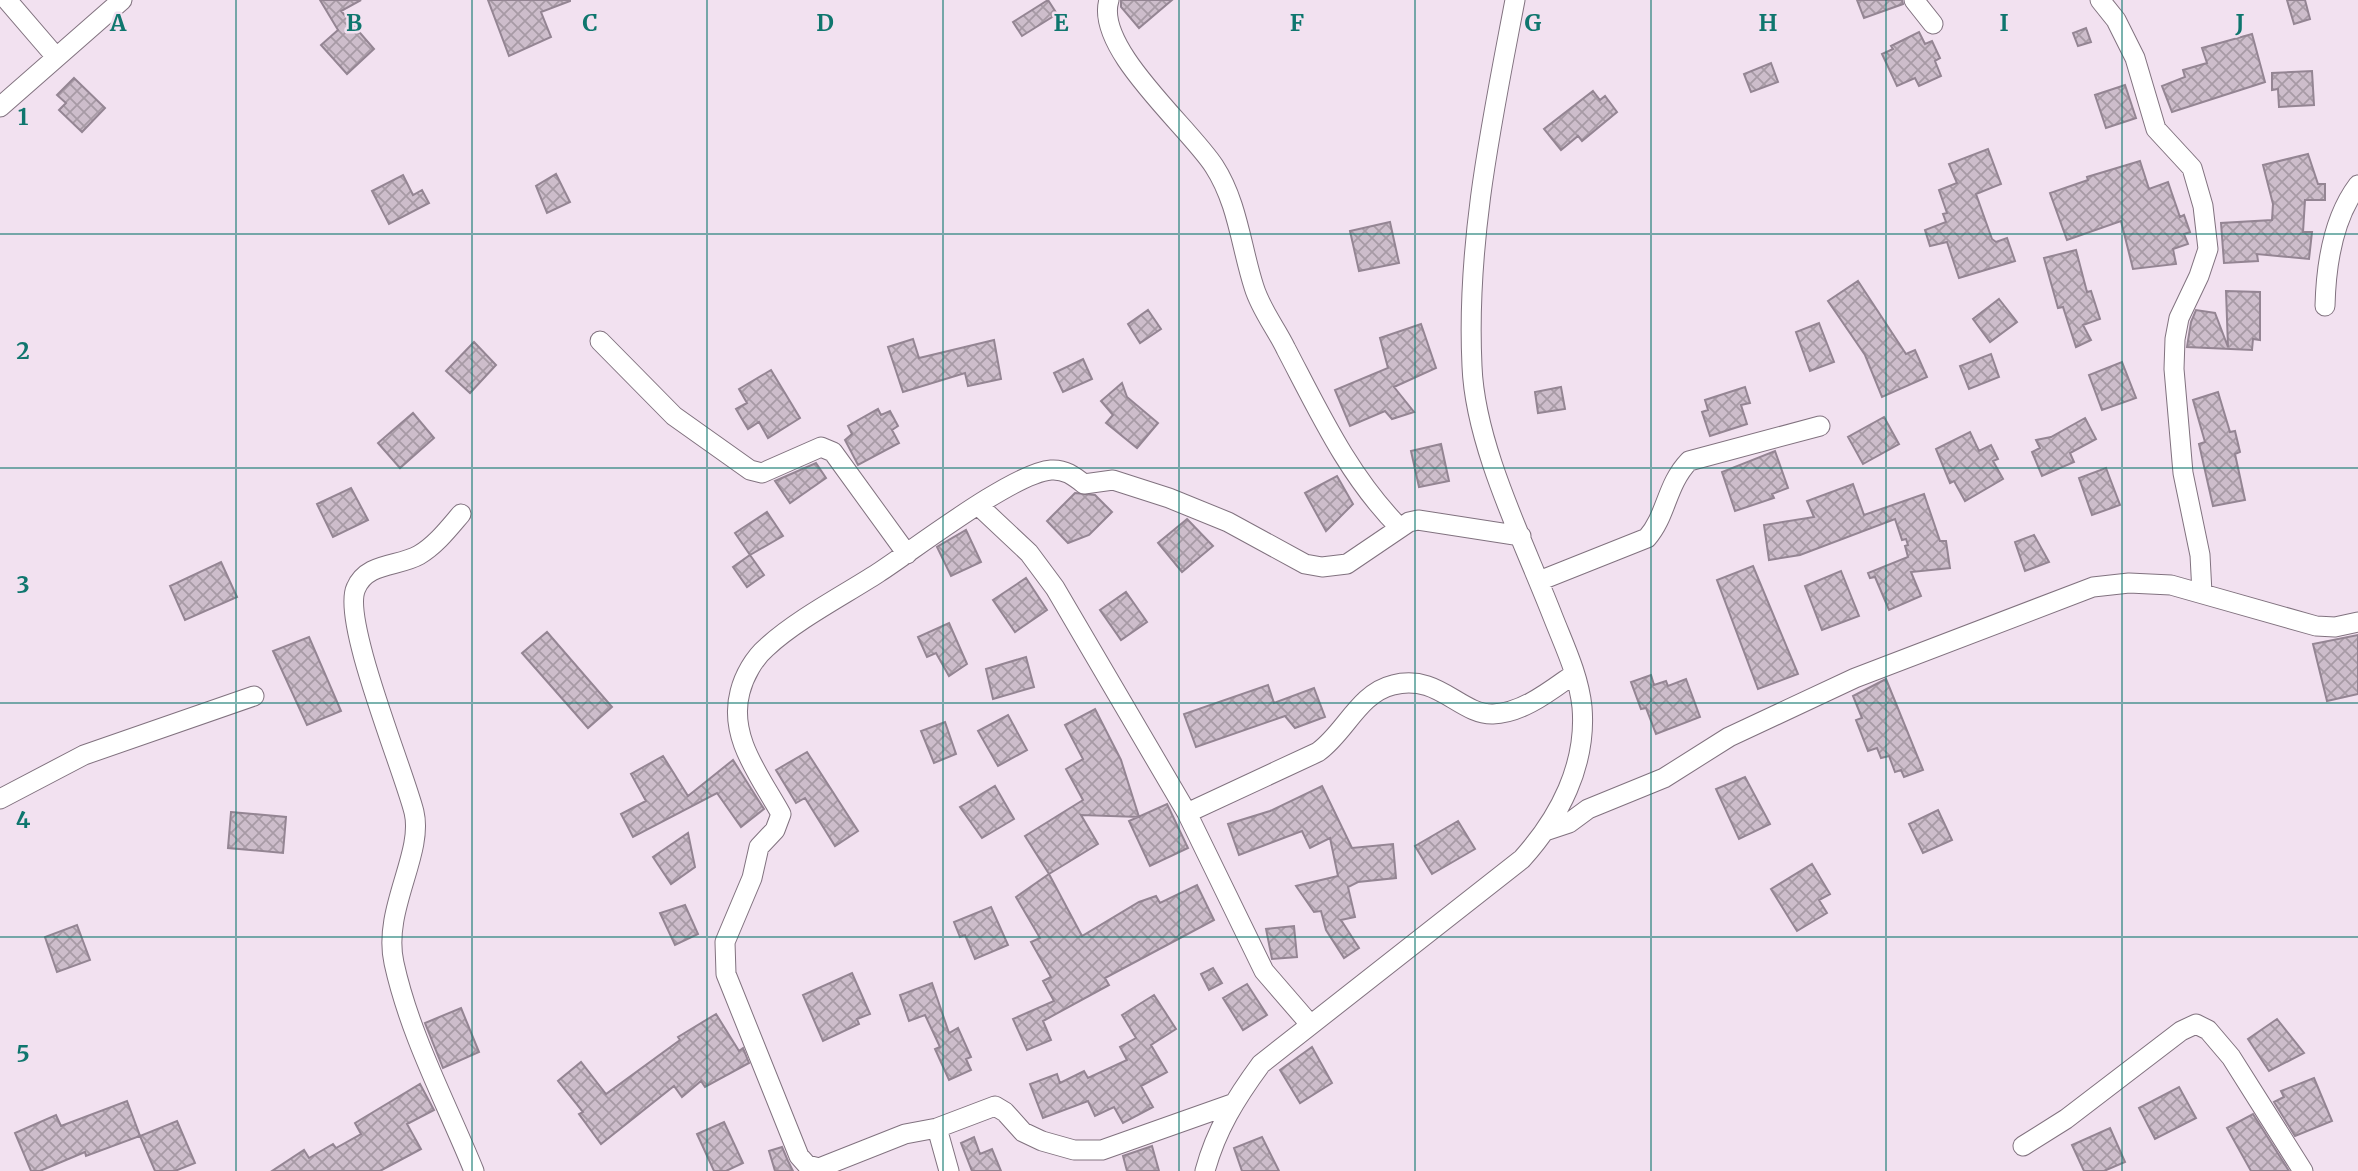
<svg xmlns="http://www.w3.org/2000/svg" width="2358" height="1171" viewBox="0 0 2358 1171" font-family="Merriweather,serif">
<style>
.building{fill:url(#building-cross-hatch);stroke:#948593;stroke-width:2}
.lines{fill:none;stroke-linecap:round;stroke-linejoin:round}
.minor-casing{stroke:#81727f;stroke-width:21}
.minor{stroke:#fff;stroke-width:19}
.grid{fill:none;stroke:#0f766e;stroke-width:2;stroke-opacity:0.55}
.grid-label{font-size:23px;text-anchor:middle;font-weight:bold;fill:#0f766e;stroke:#f2e1f0;stroke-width:5;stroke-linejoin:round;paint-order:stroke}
</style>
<defs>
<pattern id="building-cross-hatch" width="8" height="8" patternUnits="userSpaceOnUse" patternTransform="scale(1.75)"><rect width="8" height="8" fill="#cdbdcb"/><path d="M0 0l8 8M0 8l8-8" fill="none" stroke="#a79aa5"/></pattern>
</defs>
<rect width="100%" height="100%" fill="#f2e1f0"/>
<path class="building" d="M320,0H361L341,11L374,49L347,74L321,45L338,30Z
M488,0H570V1L541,12L551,37L509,56Z
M1048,0L1057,14L1022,36L1013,22Z
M1121,0H1172L1139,28L1121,7Z
M1857,0H1902L1903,4L1864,18Z
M2287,0H2305L2310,19L2294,24Z
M2086,28L2091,42L2078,46L2073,33Z
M1919,32L1925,44L1932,41L1940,58L1935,61L1941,76L1919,86L1915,78L1897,86L1882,54L1893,49L1891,46Z
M2252,34L2265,82L2172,112L2162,86L2185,77L2183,70L2207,63L2202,48Z
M1771,63L1778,82L1751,92L1744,74Z
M2312,71L2314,105L2279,107L2278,89L2272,90V73Z
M74,78L105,108L82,132L59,110L66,103L57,95Z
M2125,85L2136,118L2106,128L2095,95Z
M1593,91L1600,100L1605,96L1617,112L1582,141L1578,136L1561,150L1544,129Z
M1988,149L2001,184L1976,194L1992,239L1996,242L2007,238L2015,261L1959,278L1947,242L1930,246L1925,230L1946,222L1943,214L1947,213L1939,190L1957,183L1949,164Z
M2308,154L2318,184H2325V200H2305L2303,232H2312L2309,259L2257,254L2258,261L2224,263L2221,223L2272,220L2273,204L2263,165Z
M2140,161L2149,189L2168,182L2180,217L2184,215L2190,232L2184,234L2188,244L2173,249L2176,264L2133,269L2121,221L2067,240L2050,193L2088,180L2087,177Z
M556,174L570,202L547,213L536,186Z
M403,175L413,195L422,190L429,203L389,224L372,191Z
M1390,222L1399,263L1359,271L1350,231Z
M2076,250L2087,292L2091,291L2100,319L2083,325L2091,340L2076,347L2063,307L2058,308L2044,258Z
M1858,281L1906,354L1915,350L1927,377L1882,397L1865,355L1828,301Z
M2226,291L2260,292V340L2253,339L2252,350L2187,347L2191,322L2196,310L2215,313L2228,347Z
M1999,299L2017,322L1990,342L1973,319Z
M1148,310L1161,329L1140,343L1128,324Z
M1819,323L1834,362L1810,371L1796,332Z
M1421,324L1436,368L1394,387L1414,412L1392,419L1385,411L1350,426L1335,390L1388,368L1380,338Z
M913,339L919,358L994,340L1001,379L968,386L965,373L903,392L888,347Z
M474,342L496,365L470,393L446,371Z
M1991,354L1999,377L1969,389L1960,366Z
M1083,359L1092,379L1063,392L1054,373Z
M2122,362L2136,398L2102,410L2089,375Z
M771,370L800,418L768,438L759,422L748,429L736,409L747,403L739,389Z
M1122,383L1127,397L1158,423L1137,448L1106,423L1113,415L1101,401Z
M1561,387L1565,409L1538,413L1535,392Z
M1745,387L1750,403L1741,405L1747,424L1710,436L1702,412L1708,410L1705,400Z
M2218,392L2230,432L2235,431L2240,452L2235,454L2245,500L2213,506L2199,444L2205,442L2193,400Z
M878,409L881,415L890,411L898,426L892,430L899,443L858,465L845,440L852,434L848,426Z
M413,413L434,438L400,468L378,443Z
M1884,417L1899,444L1863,464L1848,437Z
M2085,418L2096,439L2070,453L2074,462L2042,476L2032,452L2040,448L2036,440L2051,437Z
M1970,432L1979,451L1991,445L1998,459L1993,461L2003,479L1965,501L1954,481L1950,483L1936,449Z
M1441,444L1449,481L1419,487L1411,451Z
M1775,451L1788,488L1772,494L1774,498L1735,511L1722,472Z
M816,463L826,478L790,503L775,481Z
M2106,468L2120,505L2092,515L2079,478Z
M1337,476L1353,504L1326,531L1305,493Z
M1853,484L1864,515L1924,494L1940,541H1946L1950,568L1911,572L1921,596L1889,610L1875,577L1870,578L1868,573L1908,557L1905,546L1908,545L1906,539L1902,540L1895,519L1800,555L1769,560L1764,525L1814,517L1807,501Z
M351,488L368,520L333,537L317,504Z
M1075,493L1095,495L1112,512L1089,535L1068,543L1047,521Z
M767,512L783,536L750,555L735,533Z
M1187,519L1213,546L1182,572L1158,543Z
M966,530L981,562L951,576L937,547Z
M2034,535L2049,562L2025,571L2015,542Z
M750,555L764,575L747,587L733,567Z
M221,562L237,597L185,620L170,586Z
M1753,566L1798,674L1758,689L1717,580Z
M1841,571L1859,616L1822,630L1805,586Z
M1026,578L1047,610L1015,632L993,600Z
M1126,592L1147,622L1121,640L1100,610Z
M949,623L967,664L949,676L936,653L927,657L918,637Z
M547,632L612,707L588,728L522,653Z
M2358,635V694L2327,701L2313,644Z
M309,637L341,711L307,725L273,651Z
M1026,657L1034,687L993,699L986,669Z
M1651,675L1654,685L1666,681L1668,686L1686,679L1700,717L1656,734L1646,708L1641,709L1631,682Z
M1886,679L1923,770L1904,777L1901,770L1895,772L1889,756L1881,758L1877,748L1868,751L1856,720L1862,718L1853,696Z
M1268,685L1274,703L1314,688L1325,717L1295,728L1285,716L1196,747L1184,714Z
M1095,709L1121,760L1139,817L1081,815L1098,844L1049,874L1025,836L1083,800L1066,769L1083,759L1065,725Z
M1008,715L1027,750L998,766L978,731Z
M945,722L956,754L934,763L921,731Z
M807,752L858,831L835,846L805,798L796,803L776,770Z
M663,756L688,796L733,760L764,809L741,827L717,793L633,837L621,814L646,801L631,774Z
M1745,777L1770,824L1739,839L1716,789Z
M995,786L1014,819L982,838L960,807Z
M1322,786L1352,848L1393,844L1396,878L1358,882L1348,887L1355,917L1341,920L1359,948L1344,958L1326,930L1321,911L1314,912L1296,886L1338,876L1330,838L1310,848L1302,831L1239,855L1228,824L1270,811Z
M1167,804L1188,848L1150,866L1129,821Z
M1938,810L1952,840L1923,853L1909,824Z
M231,812L286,817L283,853L228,848Z
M1458,821L1475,849L1432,874L1415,846Z
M688,833L695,867L671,884L653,857Z
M1812,864L1830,894L1819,900L1827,913L1797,931L1771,889Z
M1049,874L1082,936L1139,902L1156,896L1160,903L1197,885L1214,920L1105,978L1109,985L1043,1021L1051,1040L1027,1050L1013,1019L1054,1001L1043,981L1051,977L1031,942L1040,938L1016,897Z
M685,905L698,934L675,945L660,913Z
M991,907L1008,945L975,959L965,935L960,937L954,922Z
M77,925L90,960L57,972L45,937Z
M1294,926L1297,957L1272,959L1266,929Z
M1213,968L1222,983L1209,990L1201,974Z
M852,973L870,1014L857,1019L859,1024L823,1041L803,995Z
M932,983L949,1033L958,1028L971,1057L966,1059L971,1070L949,1080L935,1049L940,1047L925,1015L909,1021L900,995Z
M1247,984L1267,1015L1243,1030L1223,998Z
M1154,995L1176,1029L1151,1045L1167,1072L1141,1086L1153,1107L1123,1123L1114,1107L1095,1116L1088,1101L1043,1118L1030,1084L1057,1074L1060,1083L1084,1071L1088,1078L1127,1060L1120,1047L1136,1038L1122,1015Z
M461,1008L479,1052L443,1068L425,1023Z
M716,1014L739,1051L743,1048L749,1063L705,1087L701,1081L682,1097L674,1086L601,1144L579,1114L583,1112L558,1081L581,1062L606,1094L680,1040L678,1037Z
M2277,1019L2304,1053L2269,1071L2248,1039Z
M1312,1047L1332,1083L1300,1103L1280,1070Z
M2314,1078L2332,1121L2295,1136L2274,1102L2284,1097L2281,1091Z
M420,1084L434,1110L407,1124L421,1149L380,1171H272L304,1150L309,1158L333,1144L336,1148L361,1134L355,1123Z
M2179,1087L2196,1118L2155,1139L2139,1108Z
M127,1101L140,1136L86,1156L85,1152L40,1171H31L15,1133L56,1115L61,1126Z
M2253,1114L2289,1171H2251L2227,1128Z
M177,1121L195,1163L175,1171H155L140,1136Z
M724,1122L743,1163L726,1171H714L697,1134Z
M2110,1128L2125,1162L2104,1171H2084L2072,1145Z
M974,1137L980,1154L992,1149L1001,1171H972L961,1143Z
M1262,1137L1279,1171H1242L1234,1148Z
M1152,1146L1159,1171H1127L1123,1156Z
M782,1147L788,1161L793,1171H775L769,1151Z"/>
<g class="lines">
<g class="minor-casing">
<path id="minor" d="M7,0L56,57
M1109,0C1094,48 1189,127 1214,166C1238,203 1241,247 1254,287C1261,310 1276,328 1286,349C1319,412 1349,477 1400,528
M1914,0L1933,24
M2100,0L2116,20L2135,58L2156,129L2192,168L2203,206L2208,249L2199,276L2179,318L2175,339L2174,369L2183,473L2200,555L2202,593
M0,107L122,0
M2325,306C2326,266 2333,218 2358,185
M600,341L674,416L750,470L762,473L821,447L833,452L907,554
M978,505L1029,553L1055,588L1187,813L1264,971L1309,1023
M461,514C449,528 436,545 419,555C398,567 367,562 356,588C341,620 404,771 414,812C424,854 382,910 394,963C410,1036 446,1102 474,1171
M1539,581L1647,538C1667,515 1666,485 1689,461L1820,426
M0,799L84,755L254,696
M1187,813L1318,752C1345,733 1359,693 1393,685C1438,673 1460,715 1493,714C1523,713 1551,690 1574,674
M1548,830L1569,823L1588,809L1664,778L1729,737L1855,678L2093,587L2129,583L2171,585L2316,626L2335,627L2358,622
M1232,1104L1102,1150H1074L1042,1141L1023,1132L1005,1112L995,1106L937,1128L905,1134L819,1168L807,1165L799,1156L726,974L725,942L752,878L759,847L775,830L781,814C760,776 728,737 740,692C744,676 754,658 767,647C796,620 844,595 878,573C915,549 1013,473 1051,470C1065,469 1074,476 1084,484L1113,480L1169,498L1228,522L1305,564L1322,567L1347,564L1409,522L1418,520L1521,536
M937,1128L949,1171
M2023,1146L2066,1119L2181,1031L2196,1024L2208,1030L2231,1057L2303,1171
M1205,1171C1216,1130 1236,1098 1261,1064L1522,859C1559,818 1587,765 1582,707C1579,676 1564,645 1553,617C1524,542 1475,446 1472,366C1466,242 1492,121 1515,0"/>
</g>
<use href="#minor" class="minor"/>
</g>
<path class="grid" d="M236,0V1171M472,0V1171M707,0V1171M943,0V1171M1179,0V1171M1415,0V1171M1651,0V1171M1886,0V1171M2122,0V1171M0,234H2358M0,468H2358M0,703H2358M0,937H2358"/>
<g class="grid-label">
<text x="118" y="31">A</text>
<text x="354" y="31">B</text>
<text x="590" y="31">C</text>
<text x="825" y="31">D</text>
<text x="1061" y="31">E</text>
<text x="1297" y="31">F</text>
<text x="1533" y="31">G</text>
<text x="1768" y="31">H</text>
<text x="2004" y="31">I</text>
<text x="2240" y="31">J</text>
<text x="23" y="125">1</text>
<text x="23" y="359">2</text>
<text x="23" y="593">3</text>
<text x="23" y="828">4</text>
<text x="23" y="1062">5</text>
</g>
</svg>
